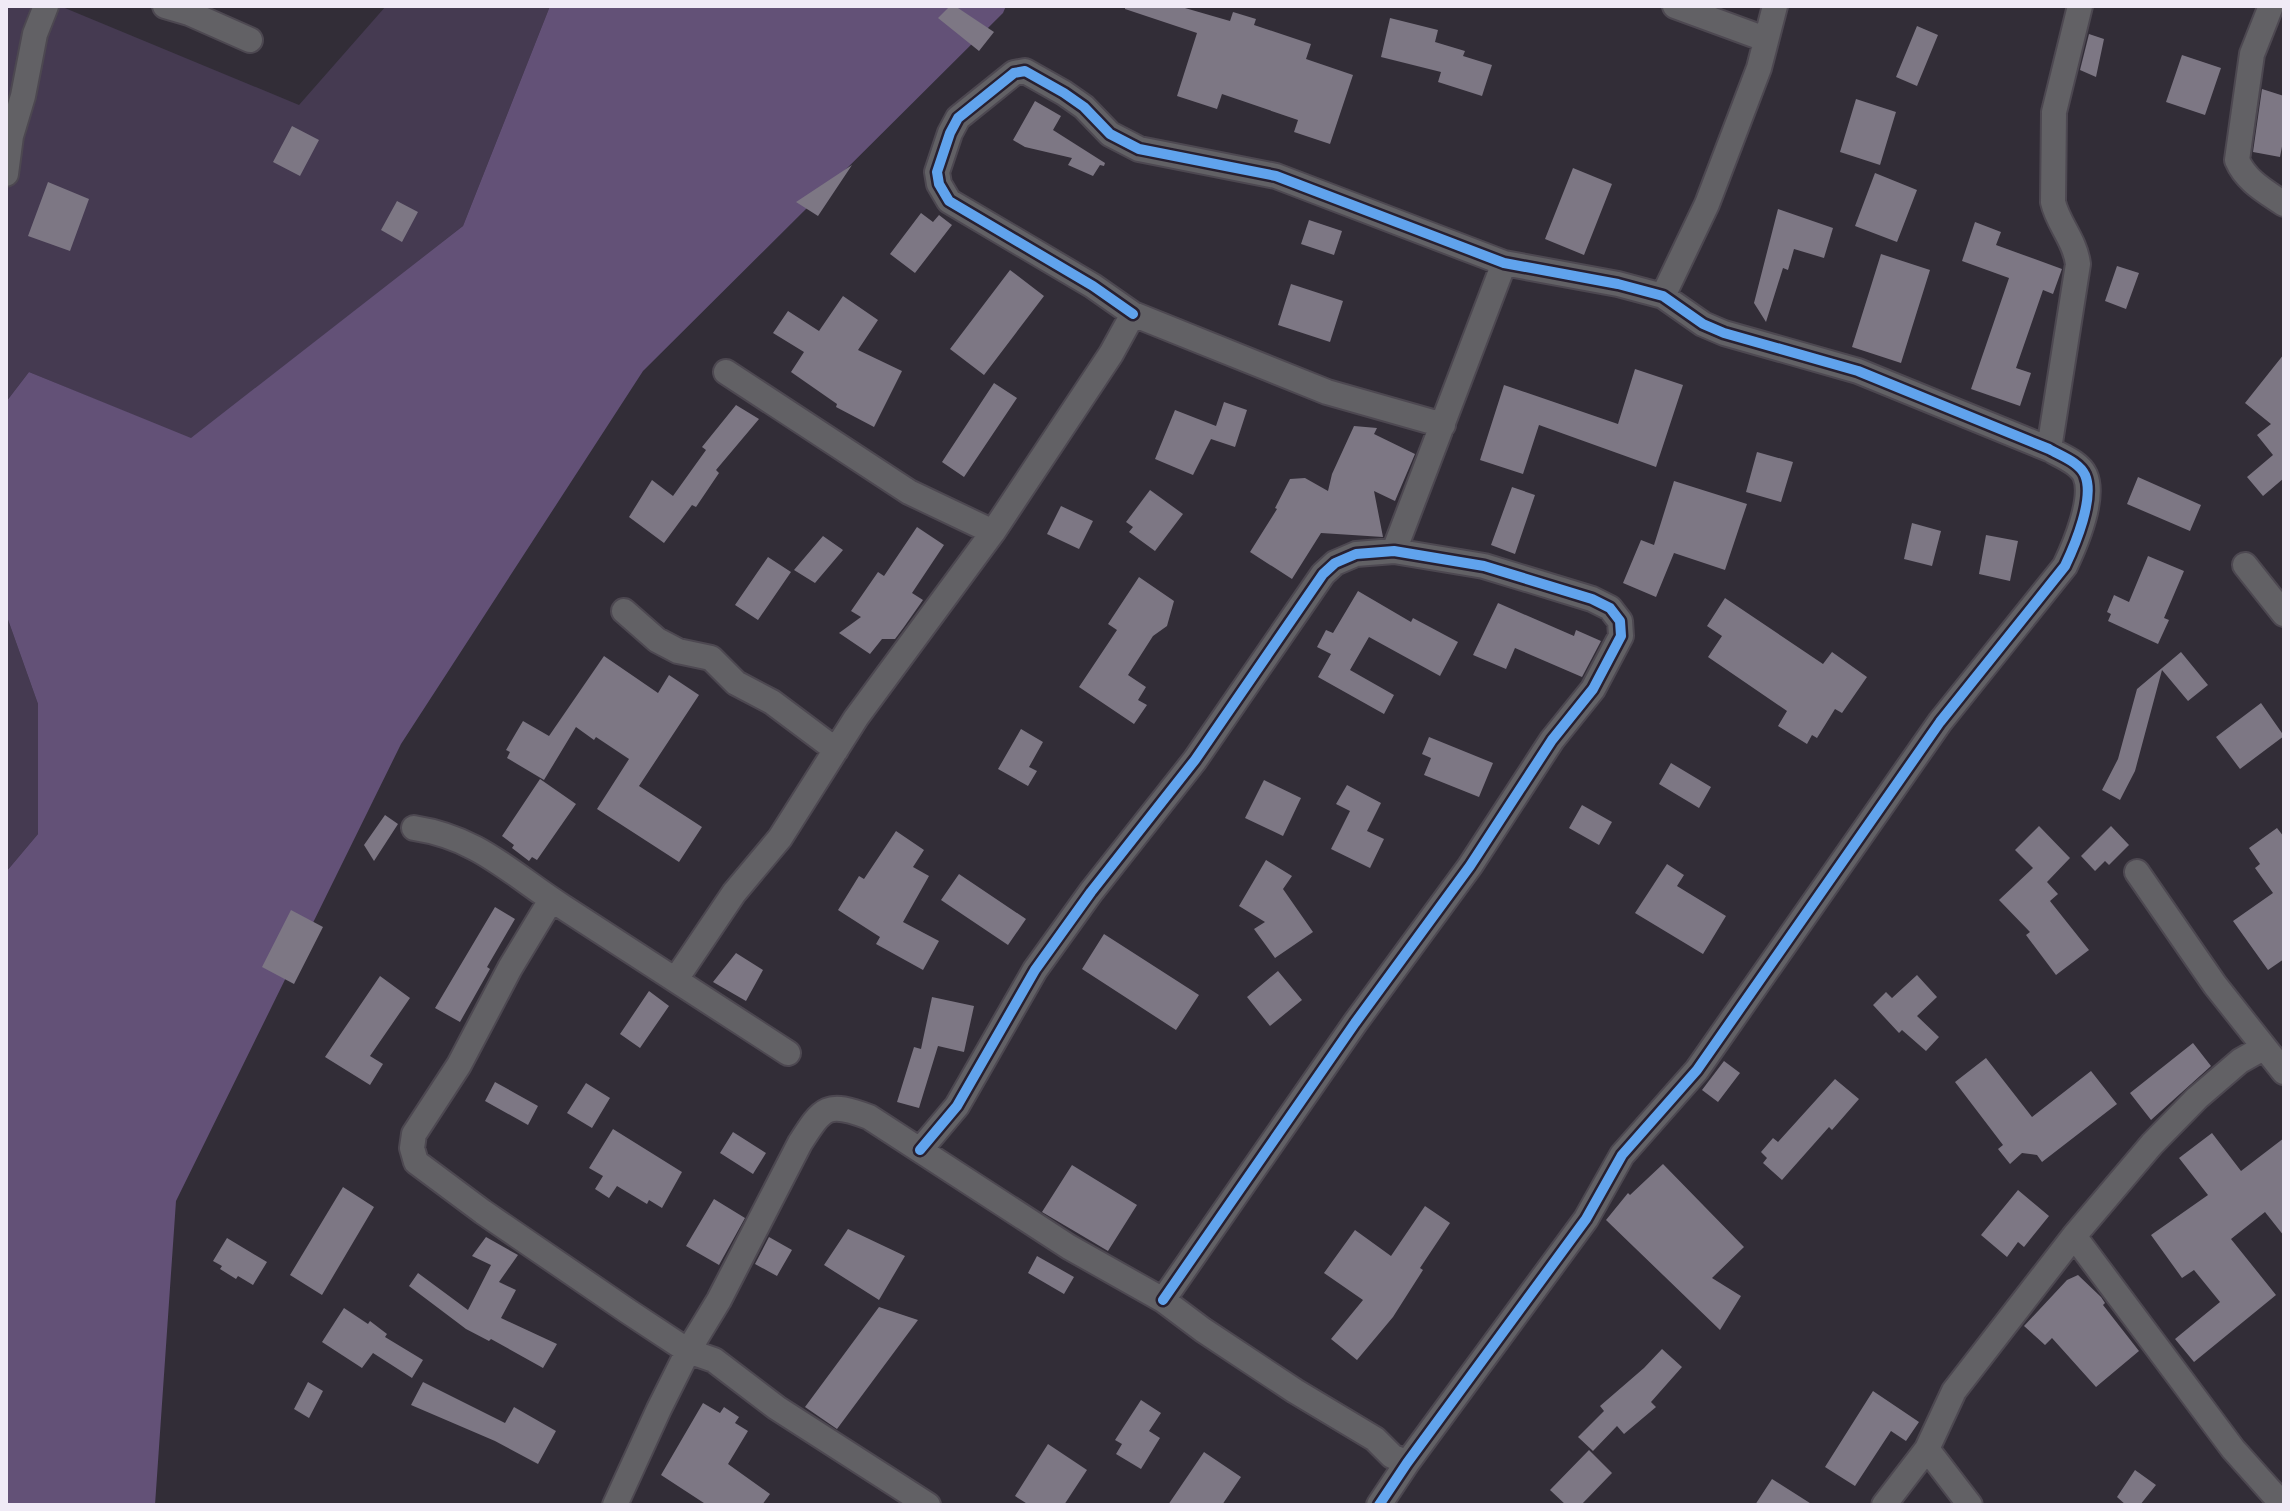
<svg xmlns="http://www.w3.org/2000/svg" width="2290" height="1511" viewBox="0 0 2290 1511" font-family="'Roboto Condensed',sans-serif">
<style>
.green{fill:#453a51}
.forest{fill:#635177}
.building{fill:#7d7784}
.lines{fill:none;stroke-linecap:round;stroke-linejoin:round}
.street-casing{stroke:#4d4851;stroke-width:28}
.street{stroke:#626165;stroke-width:24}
.cycleway-casing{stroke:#282030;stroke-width:15}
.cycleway{stroke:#60a3ed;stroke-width:10}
</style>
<rect width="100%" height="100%" fill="#322d37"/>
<path class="green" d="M60,6L299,105L386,6H550L463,226L191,439L29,372L6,402V7Z
M6,614L38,704V834L6,872Z"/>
<path class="forest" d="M550,6H1006L1003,13L643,371L401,744L176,1201L155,1505H6V872L38,834V704L6,614V402L29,372L191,438L463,226Z"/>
<path class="building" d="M950,6H955L994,32L979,51L938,18Z
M1125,6H1178L1230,21L1233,12L1256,19L1254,25L1311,44L1306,59L1353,75L1330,144L1294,132L1298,120L1222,94L1217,109L1177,96L1197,33L1125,9Z
M1390,18L1438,30L1435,42L1465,51L1463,56L1492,65L1482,96L1438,82L1441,72L1381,57Z
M1917,26L1938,35L1917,86L1896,77Z
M2089,34L2104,39L2096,77L2080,70Z
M2182,55L2221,68L2205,115L2166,102Z
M2262,89L2284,96V136L2280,157L2253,152Z
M1856,99L1896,112L1880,165L1840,152Z
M1035,101L1061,116L1053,130L1105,163L1104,166L1100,165L1093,176L1068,165L1072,158L1025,147L1013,140Z
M292,126L319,140L300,176L273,162Z
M852,165L818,216L796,202Z
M1573,168L1612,184L1584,255L1545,239Z
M1875,173L1917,190L1897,242L1855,226Z
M48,182L89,199L70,251L28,236Z
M397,201L418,212L402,242L381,230Z
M1778,209L1833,228L1824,258L1794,249L1788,270L1783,268L1766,322L1754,303Z
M921,213L933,222L939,215L952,225L915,273L890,254Z
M1309,220L1342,231L1334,255L1301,244Z
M1975,222L2001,232L1996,245L2062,269L2053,294L2043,290L2016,368L2031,373L2020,406L1971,389L2009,278L1962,261Z
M1881,254L1930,270L1901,363L1852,347Z
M2117,266L2139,273L2126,309L2105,301Z
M1010,270L1044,296L984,375L950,349Z
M1291,284L1343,301L1330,342L1278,325Z
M843,296L878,320L858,350L902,371L874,427L836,407L837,404L791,372L804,352L773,333L788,311L819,331Z
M2284,354V478L2263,496L2247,477L2273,455L2257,435L2271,424L2245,403Z
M1635,369L1683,385L1656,467L1539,425L1523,474L1480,460L1504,385L1618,424Z
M994,383L1017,398L964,477L942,462Z
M1224,402L1247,410L1235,447L1211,439L1193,475L1155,459L1175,410L1216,426Z
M736,405L759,419L716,470L719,473L696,507L692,505L664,543L629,517L652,480L673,496L706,450L702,447Z
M1354,426L1377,428L1374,434L1415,454L1395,501L1374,491L1383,537L1321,533L1292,579L1250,552L1277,509L1275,508L1290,479L1305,478L1328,491L1332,474Z
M1757,452L1793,462L1781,502L1746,492Z
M2138,477L2201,505L2190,531L2127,504Z
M1674,481L1747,504L1725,570L1674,553L1656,597L1623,583L1641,540L1654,545Z
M1512,487L1535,495L1515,554L1491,545Z
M1150,490L1183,514L1155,551L1129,532L1133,527L1126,522Z
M1061,506L1093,521L1079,549L1047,534Z
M1912,523L1941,531L1932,566L1904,559Z
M917,527L944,545L912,593L923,600L904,627L895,639H882L870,654L839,633L861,617L851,611L878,572L884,576Z
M1986,535L2018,541L2010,581L1979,574Z
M823,536L843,550L815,583L794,570Z
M2148,556L2184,571L2164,618L2169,620L2158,644L2108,621L2111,614L2107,612L2114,595L2129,602Z
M768,557L791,572L758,620L735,605Z
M1139,577L1174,601L1167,626L1153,636L1128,675L1146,687L1138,700L1147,705L1134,724L1079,687L1117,630L1108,624Z
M1358,591L1411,622L1413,618L1458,642L1440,676L1369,637L1350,670L1394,695L1384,714L1318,677L1331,654L1317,647L1326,630L1333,633Z
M1725,598L1823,664L1832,652L1867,677L1842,713L1835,709L1817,738L1812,735L1807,744L1778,726L1787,711L1708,657L1722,636L1707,626Z
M1498,603L1574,636L1576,630L1601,641L1582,677L1515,648L1506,669L1473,655Z
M2181,652L2208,685L2188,701L2162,670L2135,771L2120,800L2102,790L2118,759L2137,689Z
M604,656L658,693L669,675L699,695L639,786L702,827L679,862L597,809L629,759L596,737L594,740L576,727L544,780L507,758L510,752L506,750L523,721L549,736Z
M2261,703L2284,736L2240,769L2216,737Z
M1021,729L1043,742L1029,767L1037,771L1028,786L998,769Z
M1429,737L1493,763L1479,797L1424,775L1431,758L1422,754Z
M1671,763L1711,787L1699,808L1659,784Z
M540,779L576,804L537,860L532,857L529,861L512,848L514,845L502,836Z
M1264,780L1301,798L1283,836L1245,818Z
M1347,785L1381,803L1367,831L1384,839L1370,868L1331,849L1350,811L1336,804Z
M1582,805L1612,822L1599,845L1569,828Z
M385,815L398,824L374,861L364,845Z
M2039,826L2070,858L2047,882L2058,894L2050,901L2089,950L2056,975L2026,935L2030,932L1999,900L2033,868L2015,850Z
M2111,826L2129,845L2109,865L2105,861L2095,871L2081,856Z
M2277,828L2284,837V959L2268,970L2233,921L2273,893L2255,868L2260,864L2249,848Z
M896,831L924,850L913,867L929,876L903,922L939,941L923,970L876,944L880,937L838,910L859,876L864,879Z
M1266,860L1292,876L1283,889L1313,932L1275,958L1254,929L1265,922L1239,906Z
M1667,864L1684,875L1677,886L1726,916L1703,954L1635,913Z
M959,874L1026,919L1008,945L941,900Z
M495,907L515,919L487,967L490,969L460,1022L435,1008Z
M291,910L323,927L294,984L262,967Z
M1104,934L1199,995L1176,1030L1082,969Z
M736,953L763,970L746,1001L713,982Z
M1278,971L1302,1000L1270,1026L1247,997Z
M1917,975L1937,997L1917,1016L1939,1037L1926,1051L1902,1030L1899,1033L1873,1005L1886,992L1892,998Z
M380,976L410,998L370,1056L383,1064L370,1085L325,1057Z
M649,991L669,1006L640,1048L620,1034Z
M932,997L974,1006L964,1052L938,1046L919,1108L897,1102L914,1047L921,1049Z
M2193,1043L2211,1066L2151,1120L2130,1093Z
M1986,1058L2032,1117L2091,1071L2117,1104L2042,1162L2037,1155L2022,1153L2010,1164L1998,1149L2003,1145L1955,1082Z
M1724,1061L1740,1073L1718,1102L1702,1090Z
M1835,1079L1859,1099L1832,1130L1829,1127L1782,1180L1763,1163L1767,1158L1761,1152L1773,1138L1778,1142Z
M495,1082L538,1106L528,1125L485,1101Z
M586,1083L610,1098L592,1128L567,1113Z
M613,1129L682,1172L662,1208L649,1200L647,1204L617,1186L609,1198L595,1189L603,1176L589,1168Z
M733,1132L766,1153L753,1174L720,1153Z
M2212,1133L2241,1171L2284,1138V1236L2265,1212L2231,1239L2276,1295L2194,1362L2175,1339L2220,1302L2194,1270L2182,1278L2151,1235L2208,1195L2179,1158Z
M1663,1164L1744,1247L1712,1278L1741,1296L1720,1330L1606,1220L1628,1193L1630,1195Z
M1072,1165L1137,1205L1108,1251L1042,1212Z
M343,1187L374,1207L322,1295L290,1275Z
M2018,1190L2049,1216L2024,1247L2018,1242L2007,1257L1981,1235Z
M714,1199L745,1218L719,1265L686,1246Z
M1425,1206L1450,1223L1420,1268L1423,1270L1393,1317L1357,1360L1331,1339L1363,1300L1324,1273L1355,1230L1391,1256Z
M848,1229L905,1256L879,1300L824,1265Z
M486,1237L518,1255L499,1282L516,1290L501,1318L557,1344L543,1368L491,1339L489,1341L466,1329L409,1286L418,1273L468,1310L491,1265L472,1256Z
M769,1237L792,1250L777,1276L755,1264Z
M227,1238L267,1262L253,1285L238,1276L236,1279L220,1269L222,1266L213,1261Z
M1037,1256L1074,1277L1064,1294L1028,1273Z
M2078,1275L2101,1297L2105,1303L2103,1305L2139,1351L2096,1387L2052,1338L2045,1345L2024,1326L2067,1280Z
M879,1307L918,1320L837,1429L805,1407Z
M344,1308L368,1324L370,1321L387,1334L385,1337L423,1360L412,1378L373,1353L362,1368L322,1342Z
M1662,1349L1682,1367L1651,1402L1656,1407L1624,1434L1617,1426L1593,1451L1578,1437L1604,1411L1600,1406L1644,1368Z
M308,1382L323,1391L309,1418L294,1409Z
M423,1382L505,1423L514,1407L556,1431L538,1464L495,1441L411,1405Z
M1873,1391L1919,1422L1906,1441L1891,1431L1855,1486L1825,1467Z
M1141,1400L1161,1413L1149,1431L1160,1438L1141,1469L1116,1454L1122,1444L1115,1440Z
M703,1403L720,1413L724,1407L739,1417L735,1423L748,1431L728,1464L770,1494L762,1505H707L661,1475Z
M1048,1444L1087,1470L1064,1505H1029L1015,1496Z
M1589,1450L1612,1473L1581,1505H1566L1550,1490Z
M1204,1452L1241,1477L1222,1505H1168Z
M2135,1470L2156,1485L2140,1505H2126L2117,1497Z
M1772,1479L1813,1505H1755Z"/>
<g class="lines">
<g class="street-casing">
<path id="street" d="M165,6L189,13L250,40
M1675,6L1765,39
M2271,6L2252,54L2237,160C2246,181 2265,191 2284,204
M6,174L11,136L23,96L35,34L46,6
M1663,296L1707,204L1759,68L1775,6
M1133,314L1093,286L949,201L939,184L937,172L950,133L958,118L1014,73L1025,71L1064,93L1084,107L1110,134L1139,149L1276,176L1504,263L1618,284L1663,296L1703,324L1724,333L1858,371L2049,449C2061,456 2079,462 2085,475C2095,498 2075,545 2065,566L1940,722L1697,1070L1622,1155L1586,1219L1407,1463L1379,1505
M726,372L909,492L993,532
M2049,449L2078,264C2075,240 2058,224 2053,202L2054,112L2080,6
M1394,551L1504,263
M2245,565L2284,614
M624,611L657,640L678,651L711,658L736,683L772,702L836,750
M414,828C479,838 510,873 563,907C638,955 713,1004 788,1053
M2137,872L2215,985L2284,1072
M551,900L510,968L459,1065L414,1134L412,1148L416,1162L483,1212L629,1312L688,1351L714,1360L777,1408L928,1505
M676,979L734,893L780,838L856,718L993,532L1111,354L1133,314L1327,392L1443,425
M920,1150L957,1106L1035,970L1091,892L1195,760L1323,574L1335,563L1356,554L1394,551L1484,566L1592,599L1610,608L1620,621L1621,636L1593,689L1552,740L1470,866L1355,1023L1163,1300
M2074,1236L2233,1449L2283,1505
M1927,1449L1970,1505
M615,1505L659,1409L688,1351L719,1300L800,1143C823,1107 827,1101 869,1117L1069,1247L1163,1300L1203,1330L1295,1391L1375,1439L1392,1456L1407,1463
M1884,1505L1927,1449L1954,1391L2074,1236L2152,1144L2197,1098L2240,1061L2263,1048"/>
</g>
<use href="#street" class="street"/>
<g class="cycleway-casing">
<path id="cycleway" d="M1133,314L1093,286L949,201L939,184L937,172L950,133L958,118L1014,73L1025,71L1064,93L1084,107L1110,134L1139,149L1276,176L1504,263L1618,284L1663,296L1703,324L1724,333L1858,371L2049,449C2061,456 2079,462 2085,475C2095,498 2075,545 2065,566L1940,722L1697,1070L1622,1155L1586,1219L1407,1463L1379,1505
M920,1150L957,1106L1035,970L1091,892L1195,760L1323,574L1335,563L1356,554L1394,551L1484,566L1592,599L1610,608L1620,621L1621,636L1593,689L1552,740L1470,866L1355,1023L1163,1300"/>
</g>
<use href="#cycleway" class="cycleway"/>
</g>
<rect width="2290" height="1511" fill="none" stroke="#f0eaf6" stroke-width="16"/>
</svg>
